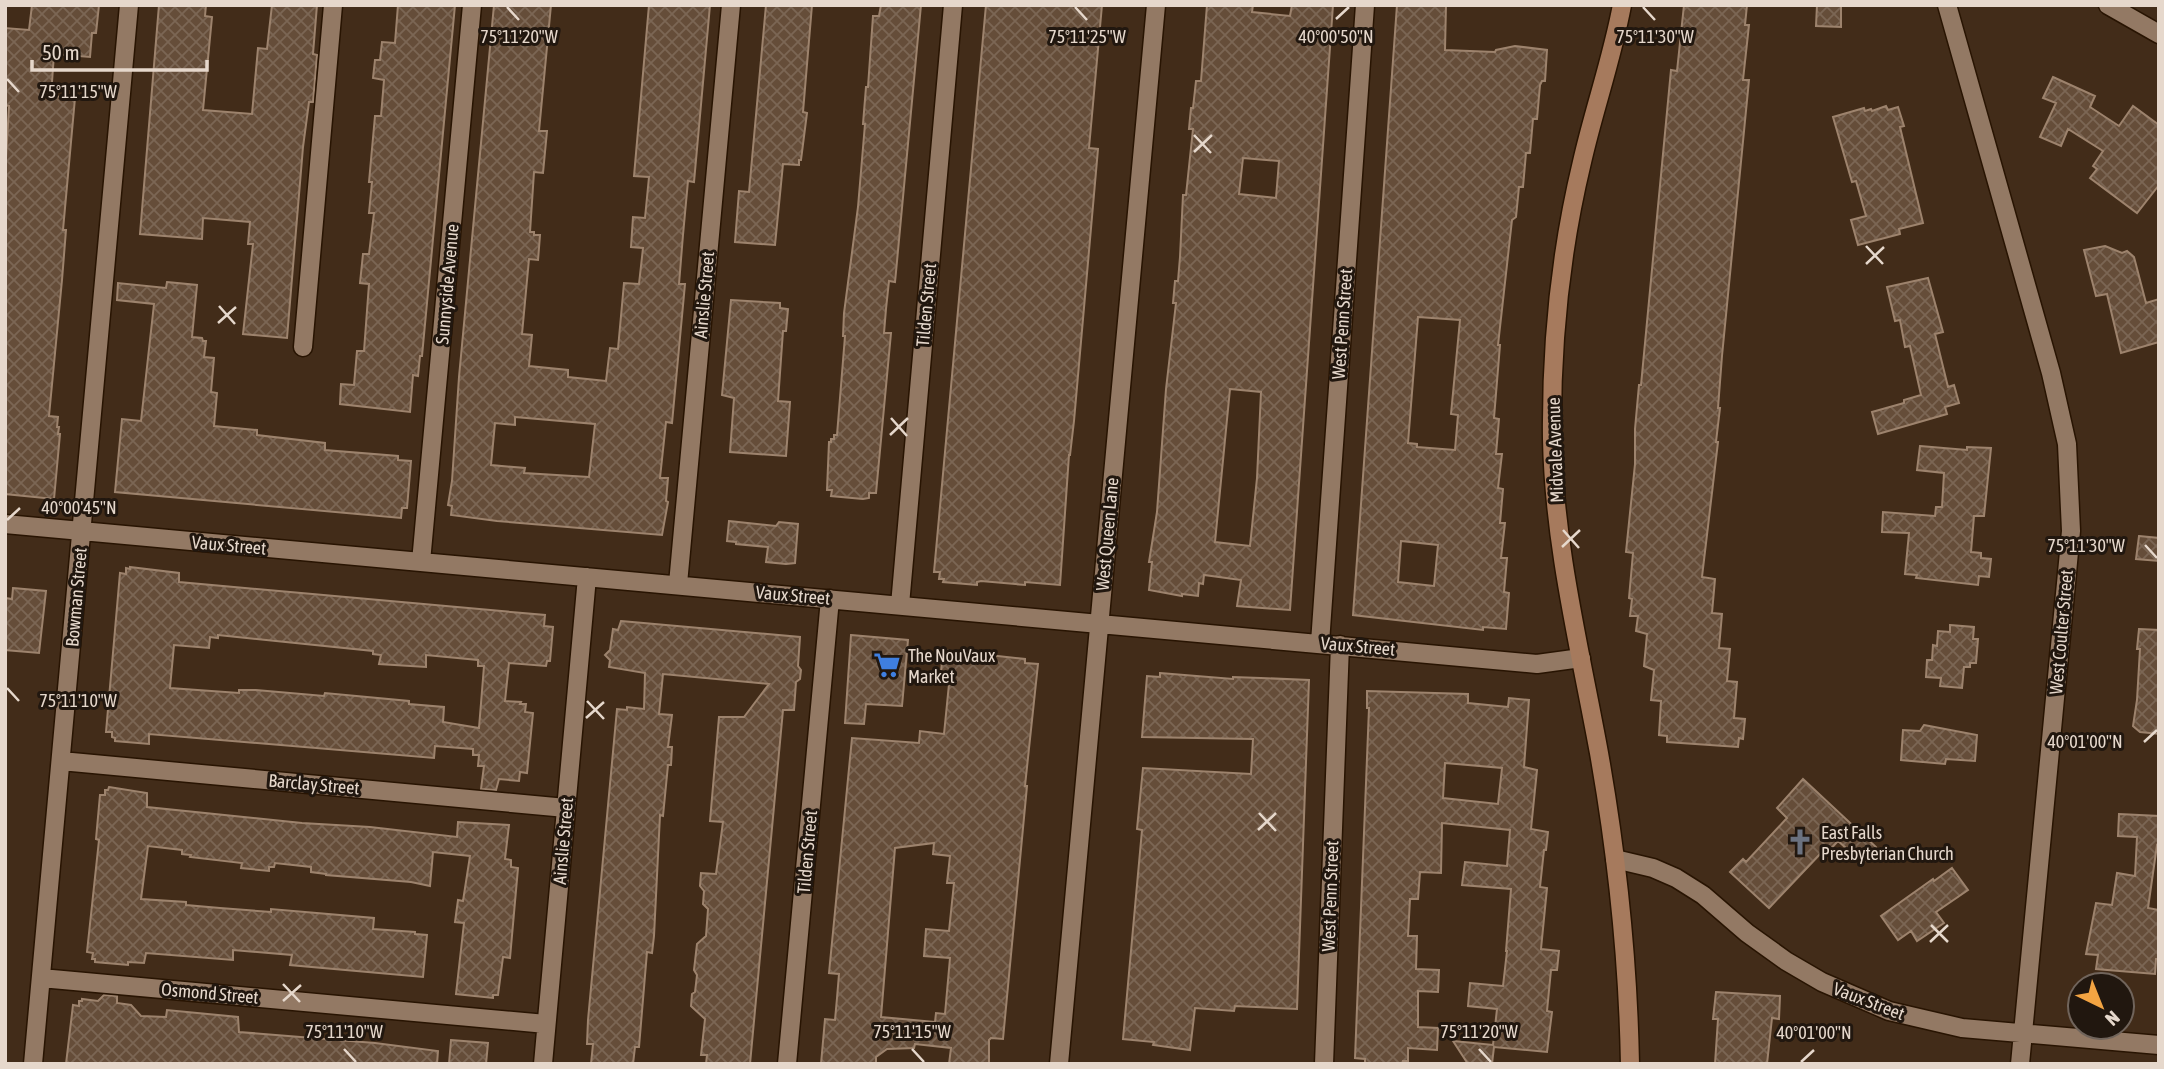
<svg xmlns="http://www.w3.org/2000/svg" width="2164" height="1069" viewBox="0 0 2164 1069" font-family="'Asap Condensed',sans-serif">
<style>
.building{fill:url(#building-cross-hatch);stroke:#9d836d;stroke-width:2;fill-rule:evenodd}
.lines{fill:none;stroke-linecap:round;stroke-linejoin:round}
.street-casing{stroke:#281402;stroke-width:21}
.secondary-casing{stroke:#281402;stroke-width:21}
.street{stroke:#937964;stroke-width:18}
.secondary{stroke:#a67a5d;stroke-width:18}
.ticks{fill:none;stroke:#e6d8cc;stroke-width:2.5}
.labels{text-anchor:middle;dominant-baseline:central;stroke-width:6;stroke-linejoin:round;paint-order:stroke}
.street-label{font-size:18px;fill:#e6d8cc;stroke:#21170f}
.poi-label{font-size:18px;fill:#e6d8cc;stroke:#21170f;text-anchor:start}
.ticks-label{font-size:18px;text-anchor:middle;fill:#e6d8cc;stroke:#21170f;stroke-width:6;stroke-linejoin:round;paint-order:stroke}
</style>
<defs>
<pattern id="building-cross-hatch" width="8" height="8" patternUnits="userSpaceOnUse" patternTransform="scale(1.75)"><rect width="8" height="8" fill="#654d39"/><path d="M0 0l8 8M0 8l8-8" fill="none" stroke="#7b6654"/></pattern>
</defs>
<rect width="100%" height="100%" fill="#422c19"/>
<path class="building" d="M32,5H99L96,33H92L90,57L54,54L51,96L75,98L63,230H66L62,280L49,416L58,417L57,427H59L58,434H60L54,499L5,494V175L9,106L5,105V28L29,30Z
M159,5H206L205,16L212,17L203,110L252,114L258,48L267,49L272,5H317L313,54L317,55L313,102H309L303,147L287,338L243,334L253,244H248L250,222L203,218L202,239L140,234Z
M398,5H455L422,356H420L418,376L413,375L410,412L340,404L341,384L354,385L357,351H364L369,284L360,283L363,254H369L374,213H369L372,182H369L375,116H381L384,80L373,78L375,60H380L382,42L395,43Z
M494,5H551L539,131H547L543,173L534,172L530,232H534V235H540L539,248L538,260L529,259L522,334L532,335L529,366L568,370V377L606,381L610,348L618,349L624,283L639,284L643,248L631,247L633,217L645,218L649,177L634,176L649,5H710L694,182L688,181L683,235L679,284H685L672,423L666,422L660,478H668L666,501L668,502L662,535L497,521L451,515L452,506L448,505L452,481L459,377ZM515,417L595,424L589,477L524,473L525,468L491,465L495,423L515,425Z
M766,5H812L803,112L807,113L801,160H799V165L783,164L775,245L735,242L739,191L749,192Z
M881,5H921L896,272L895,282L889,281L886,309L884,333H891L876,493H869V498L863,499L831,496L832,490H827L829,442H831V439H834V435H837L845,336H843L844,313L858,207L865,124H863L866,87H868L873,16H879Z
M986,5H1102L1089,148L1098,149L1074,421L1070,455H1069L1060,585L1025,582V585L981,581L977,582V585L943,582L944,579H939L940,572H934Z
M1207,5H1253L1252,12L1290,16L1292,5H1333L1290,610L1237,606L1241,580L1204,575L1203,584L1199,583L1198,596L1182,594V596L1149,590L1152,562H1149L1157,512L1166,389L1176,303H1173L1175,281H1178L1180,257L1183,195H1186L1193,129H1189L1190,118L1191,108H1193L1196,81H1201ZM1243,158L1279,161L1276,198L1239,194ZM1230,389L1261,392L1257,478L1250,546L1215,542Z
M1397,5H1446L1445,50L1495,52L1496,50L1515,46L1547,50L1545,81H1542L1540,85L1537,119H1533L1530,153H1526L1523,187H1519L1516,217L1512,220L1498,345H1500L1494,418L1499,419L1496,454H1502L1498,488L1503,489L1500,523H1505L1501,558H1507L1504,592L1509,593L1506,629L1483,627V630L1353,615ZM1418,317L1460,320L1451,414L1458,415L1455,450L1417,447V444L1408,443ZM1401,541L1438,545L1434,586L1398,582Z
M1684,5H1747L1745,25H1749L1743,80H1749L1722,356L1718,408H1720L1716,442H1718L1702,577L1715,579L1712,613L1722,614L1719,648L1730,649L1727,681L1737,682L1734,718L1745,719L1743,739L1739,738L1738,747L1667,742V736L1659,735L1661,701L1651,700L1654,670L1644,666L1647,634L1636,631L1638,616H1630L1632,599L1629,598L1633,553L1626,552L1635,464V429L1639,385H1641L1671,70L1677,71Z
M1817,5H1841V27L1816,26Z
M2053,77L2095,96L2090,107L2119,126L2133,106L2159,125V185L2137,213L2090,178L2097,169L2093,166L2103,151L2068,129L2061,146L2040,137L2056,103L2043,98Z
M1886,106L1888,110L1898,107L1904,126L1900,127L1923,223L1899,229L1900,234L1858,245L1851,220L1866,216L1856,181L1852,182L1833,117L1864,108L1865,111L1871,109L1872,111Z
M2105,246L2122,253L2127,251L2134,257L2146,303L2159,299V342L2121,353L2107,294L2096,296L2084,250Z
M1928,278L1943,332L1935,334L1948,387L1954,385L1959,403L1945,407L1947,414L1878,434L1872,412L1904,403V400L1921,395L1910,346L1905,347L1900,320L1895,321L1887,287Z
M167,282L197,285L192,337L202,338L203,341H206L204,357L214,358L211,392L217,393L214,426L257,430V435L325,443V450L398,456V460L411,461L407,508H402L401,518L115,492L122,419L141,421L154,304L117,300L118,283L166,288Z
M731,300L780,303V308L788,309L786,331H783L778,401L790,402L786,456L730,452L734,398L722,395Z
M1920,446L1967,450V447L1991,448L1984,516H1974L1971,552L1981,553V558L1991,559L1989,577L1979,576L1978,585L1916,578L1917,575L1905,574L1909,533L1882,532L1883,512L1935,516L1936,507H1942L1944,473L1917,470Z
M729,521L776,526L779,522L798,524L795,563L786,564L766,562L768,547L736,544V542L727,541Z
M2139,536L2159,538V561L2136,559Z
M130,567L179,573V582L545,615L544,626L553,627L550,661H547L546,666L509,663L505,701L521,702L520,704H526L525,712L533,713L527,773L520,772L519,781L499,779L496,790L481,789L484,766H478L479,755H473V749L435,746L434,758L149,734V744L115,741V738L112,737V732H106L115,630L120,573L126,574V568L130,569ZM218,635L373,651V654L381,655L379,664L426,667V655L478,660V666H484L479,728L443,722L444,707L409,704V701L325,693L324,696L256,690H239V693L170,688L174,645L209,648L210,637L218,638Z
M13,588L46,591L39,653L5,650V598L12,599Z
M621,621L800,637L798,666L801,670L800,679L796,682L794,710H783L750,1064H706L707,1055H701L705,1019L691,1006L692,994L695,992L697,975L694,970L697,944L706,936L708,909L703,904L704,891L700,886L701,873L716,874L723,822L710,821L719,717H744L769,684L663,674L659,714L672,715L668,747H672L671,765H668L663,816L660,815L654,936L652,953L647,952L639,1047H635L633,1064H591L593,1044H587L588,1020L617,709L627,710V707L644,709L645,673L609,667L610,660L605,655L610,650L613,629L618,630Z
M1950,625L1974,627L1973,639H1978L1976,663H1970V667H1964L1962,688L1940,686L1941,678L1926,677L1927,660H1932L1933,645L1937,646L1938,631L1950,632Z
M2139,629L2159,630V734L2140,732L2133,726L2137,700L2140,649H2137Z
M851,635L908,640L902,706L866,704L864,724L845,723Z
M943,650L1025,659V663L1038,664L1025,786H1027L1003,1039L991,1038L989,1040V1064H949L951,1048L915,1044L914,1048L887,1049L876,1057V1064H821L825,1019L835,1020L837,998L839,974L829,973L852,738L919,743L920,731L944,734L949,684L940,683ZM934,843L933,854L950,856L947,883H954L949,931L926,929L924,956L950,958L945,1014L936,1013L935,1022L881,1017L895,848Z
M1160,673L1233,679V677L1261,678L1309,680L1297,1009L1235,1006L1234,1011L1195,1008L1190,1050L1153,1045L1154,1042L1123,1039L1142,830L1137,829L1143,768L1251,774L1253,739L1142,737L1147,676L1160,677Z
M1367,691L1468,694V703L1508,707L1509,698L1529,700L1524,767L1537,770L1531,829L1548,832L1546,850H1544L1540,887L1547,888L1541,949L1559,951L1557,970H1551L1547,1011L1552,1012L1547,1052L1494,1047L1492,1064H1468L1453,1041L1493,1045L1497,1009L1468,1006L1470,983L1503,986L1507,951H1506L1511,889L1462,885L1465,862L1507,866L1510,830L1442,823L1441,873L1420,872L1418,899H1410L1408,936H1417L1416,969L1439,970L1438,992L1418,991V1027L1438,1028L1437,1050L1408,1048V1061H1403V1064H1365V1059L1355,1058L1369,708H1367ZM1445,763L1502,768L1498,804L1443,798Z
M1924,725L1977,735L1975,761L1946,759L1945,764L1901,760L1903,730L1920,731Z
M1803,779L1876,847L1863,863L1838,841L1826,854L1823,851L1769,908L1730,872L1743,859L1746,862L1787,818L1777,808Z
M109,787L147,793V807L302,823L370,827L457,837L458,822L509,825L505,859L511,860V867L518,868L510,958L503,957L498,995H493V998L456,994L464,923L455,922L458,900L463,901L470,856L433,852L430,886L411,882L326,875V874L311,872V867L275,863L274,867H269V871L241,868L242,863L190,857L191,855L182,854V850L148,846L141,899L186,902V905L220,908L271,912V909L374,918L373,929L415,932V934L427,935L423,977L290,965L292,955L233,950V960L146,953L144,963L128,962V965L95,962V959H92L93,953L87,952L99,840L96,839L100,795H105V790H108Z
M2119,814L2159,816V846L2157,845L2148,908L2159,910V959H2156L2155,974L2096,969L2098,955L2086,954L2096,903L2112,905L2117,873L2135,876L2137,837L2118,836Z
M1952,868L1968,890L1936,912L1944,923L1917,941L1911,931L1898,940L1881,916L1933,879L1934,881Z
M1716,992L1780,996L1779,1019L1772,1018L1767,1064H1715L1718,1019H1713Z
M104,995L117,996V1003L131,1005L141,1016L166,1017L167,1010L238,1017L239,1032L375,1043L438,1051L437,1064H66L73,1005L79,1006V1001H82V999L98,1001Z
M451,1040L488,1043L486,1064H449Z"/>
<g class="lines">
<g class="street-casing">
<path id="street" d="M1947,5L2051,373L2067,444L2071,531L2020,1064
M2108,5L2159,34
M303,347L333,5
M5,524L1537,664L1581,658
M421,562L472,5
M678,584L731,5
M900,605L953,5
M1320,643L1365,5
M61,761L566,808
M1615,859L1653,868L1676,878L1703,895L1747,933L1786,961L1822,982L1889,1011L1962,1028L2159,1045
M41,978L546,1024
M33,1064L129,5
M543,1064L587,577
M787,1064L830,599
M1059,1064L1156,5
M1324,1064L1340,645"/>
</g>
<g class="secondary-casing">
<path id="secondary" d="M1622,5C1612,59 1594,109 1582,162C1560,253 1551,346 1552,439C1554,545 1580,649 1599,753C1617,855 1628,960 1630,1064"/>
</g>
<use href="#street" class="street"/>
<use href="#secondary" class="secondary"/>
</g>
<path class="ticks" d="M507,7L519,20M1075,7L1087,20M1643,7L1655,20M1336,19L1349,7M7,79L19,92M1194,135L1211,153M1194,152L1212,135M1866,246L1883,264M1866,264L1884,247M219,306L235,324M218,323L236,307M891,418L907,436M890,435L908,418M7,520L20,508M1563,530L1579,548M2145,545L2157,558M1562,547L1580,530M7,688L19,701M587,701L604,719M586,718L604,702M2144,742L2157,730M1259,813L1276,831M1258,830L1276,813M1931,925L1948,942M1930,942L1948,925M283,984L300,1002M283,1001L301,985M344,1049L356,1062M912,1049L924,1062M1479,1049L1491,1062M1801,1062L1814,1050"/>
<defs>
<g id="supermarket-bare" transform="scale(2.1)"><path d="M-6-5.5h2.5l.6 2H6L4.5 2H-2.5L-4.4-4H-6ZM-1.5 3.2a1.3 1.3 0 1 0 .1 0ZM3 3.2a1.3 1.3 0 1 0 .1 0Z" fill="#3f7fe0" stroke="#21170f" stroke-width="2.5" paint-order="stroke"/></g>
<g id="church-bare" transform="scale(2.1)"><path d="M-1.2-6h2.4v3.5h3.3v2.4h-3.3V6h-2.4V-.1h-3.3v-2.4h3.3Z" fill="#6b7280" stroke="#21170f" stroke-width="2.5" paint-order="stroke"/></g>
</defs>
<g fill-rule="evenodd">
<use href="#supermarket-bare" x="887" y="665"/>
<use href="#church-bare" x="1800" y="842"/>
</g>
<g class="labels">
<g class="street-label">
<text transform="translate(447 284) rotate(-85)">Sunnyside Avenue</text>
<text transform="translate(704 295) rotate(-85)">Ainslie Street</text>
<text transform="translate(926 305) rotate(-85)">Tilden Street</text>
<text transform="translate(1342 324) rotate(-86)">West Penn Street</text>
<text transform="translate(1555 450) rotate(-92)">Midvale Avenue</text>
<text transform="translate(1107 534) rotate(-85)">West Queen Lane</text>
<text transform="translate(229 545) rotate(5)">Vaux Street</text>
<text transform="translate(793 595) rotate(5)">Vaux Street</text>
<text transform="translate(76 597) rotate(-85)">Bowman Street</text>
<text transform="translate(2061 632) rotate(-85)">West Coulter Street</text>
<text transform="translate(1358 646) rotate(5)">Vaux Street</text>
<text transform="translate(314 784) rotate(5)">Barclay Street</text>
<text transform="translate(563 841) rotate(-85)">Ainslie Street</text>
<text transform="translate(807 852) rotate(-85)">Tilden Street</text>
<text transform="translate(1330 896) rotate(-88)">West Penn Street</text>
<text transform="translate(210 993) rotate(5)">Osmond Street</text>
<text transform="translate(1869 1001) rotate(21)">Vaux Street</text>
</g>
<g class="poi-label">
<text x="908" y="655">The NouVaux<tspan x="908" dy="21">Market</tspan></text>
<text x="1821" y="832">East Falls<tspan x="1821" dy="21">Presbyterian Church</tspan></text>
</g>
</g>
<g class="ticks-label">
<text x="1336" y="43">40°00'50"N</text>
<text x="519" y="43">75°11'20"W</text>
<text x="1087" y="43">75°11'25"W</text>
<text x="1655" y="43">75°11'30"W</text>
<text x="78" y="98">75°11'15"W</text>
<text x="79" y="514">40°00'45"N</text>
<text x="2086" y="552">75°11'30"W</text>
<text x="78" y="707">75°11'10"W</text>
<text x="2085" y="748">40°01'00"N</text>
<text x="344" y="1038">75°11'10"W</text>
<text x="912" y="1038">75°11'15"W</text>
<text x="1479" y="1038">75°11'20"W</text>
<text x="1814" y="1039">40°01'00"N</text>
</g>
<rect width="2164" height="1069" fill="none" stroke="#e6d8cc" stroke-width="14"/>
<g transform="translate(2101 1006) rotate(137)"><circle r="33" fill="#21170f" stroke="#70645b" stroke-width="2"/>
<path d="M0-5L12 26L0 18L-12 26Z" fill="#f3a442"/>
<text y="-10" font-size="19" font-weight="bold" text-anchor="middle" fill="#e6d8cc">N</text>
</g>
<path d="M32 60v10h175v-10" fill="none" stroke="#e6d8cc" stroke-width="3.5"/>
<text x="42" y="60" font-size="21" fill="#e6d8cc" stroke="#21170f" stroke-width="5" paint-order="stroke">50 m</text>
</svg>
